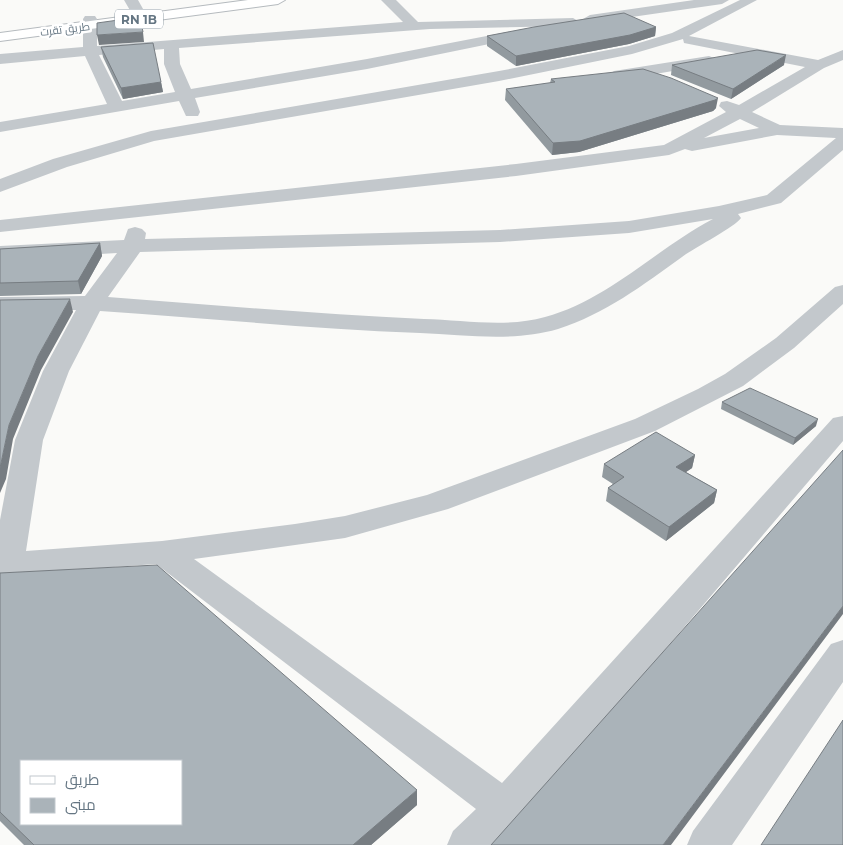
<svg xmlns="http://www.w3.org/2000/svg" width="843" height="845" viewBox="0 0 843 845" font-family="Montserrat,Cairo,sans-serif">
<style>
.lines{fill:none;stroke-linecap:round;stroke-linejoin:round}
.primary-casing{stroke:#b5babe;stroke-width:2}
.street{fill:#c3c8cc;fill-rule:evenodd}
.primary{fill:#fff;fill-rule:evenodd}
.wall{fill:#929a9f}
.shaded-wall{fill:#777d82}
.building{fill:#aab3b9;stroke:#777d82;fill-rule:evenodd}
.labels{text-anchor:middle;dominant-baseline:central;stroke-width:5;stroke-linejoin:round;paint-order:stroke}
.far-street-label{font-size:11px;fill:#657683;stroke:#fff}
.shield{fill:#fff;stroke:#939fa8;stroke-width:1}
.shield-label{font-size:12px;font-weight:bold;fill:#657683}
</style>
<rect width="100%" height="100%" fill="#fafaf8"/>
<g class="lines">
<g class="primary-casing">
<path id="primary" d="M248,0H285L278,4L0,41V33Z"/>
</g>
<path class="street" d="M124,0H138L147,16L145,19H135Z
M381,0H396L418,22L573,18L580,22L573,26L430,29L179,48L180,64L191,89L367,59L523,29L530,33L523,37L367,69L195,98L200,112L198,116H186L179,101L0,132V122L107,104L85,56L0,64V54L83,47V19L85,16H95L97,19V46L403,22ZM164,49V64L175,92L122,101L99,55Z
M694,0H729L722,4L590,23L583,19L590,15Z
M740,0H757L689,36L818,60L843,50V60L824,68L752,112L780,125L843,128V150L781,203L738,214L741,218C735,227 694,248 682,257C643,285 605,314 558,329C514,342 466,335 420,333C313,329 206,318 100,311L69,371L43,440L26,551L162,541L295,524L345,516L427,495L635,419L698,389L725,374L776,338L835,287L843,285V304L794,348L743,386L655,431L448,509L345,538L194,559L502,783L833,418L843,416V441L519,821L496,845H447L453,831L476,809L156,564L0,575V520L15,440L43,371L76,310L0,311V297L85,296L117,253L0,260V246L124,240L128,229L135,227L142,229L146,233L145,239L500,230L629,221L719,206L767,195L836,138L777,135L692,151L685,149L669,155L516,176L0,232V220L516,164L664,145L726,112L719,106L721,102L727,101L739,105L805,67L689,44L684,43L683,39L632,54L499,81L154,141L67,167L0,192V179L53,159L151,131L499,71L629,46L672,33ZM740,119L759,128L704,138ZM713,219C656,249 608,300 545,317C507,328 463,320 424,319C319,314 213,305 108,297L140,252L500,242L629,233Z
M709,56L714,58L717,61L714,64L614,81L606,76L614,71Z
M843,640V682L732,845H687L693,831L831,644Z"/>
<use href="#primary" class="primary"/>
</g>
<path class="wall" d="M656,27L655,36L629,44L516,66L487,46V36Z
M101,47L161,82L163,92L123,99L103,57Z
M672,65H784L731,99L671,75Z
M551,79L716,108L713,111L579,152L552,155L505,100L506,89L550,83Z
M100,243L102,256L81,294L0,296V249Z
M722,402L816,426L793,445L721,409Z
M695,455L692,468L686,472L717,490L714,503L666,541L606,501L608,488L613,484L602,477L604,464Z
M0,573L417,805L371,845H24L0,821Z"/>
<path class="shaded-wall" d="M656,27L655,36L629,44L516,66V56Z
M143,32L144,42L99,45L97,35Z
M786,55L784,65L731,99L733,89Z
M161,82L163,92L123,99L121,88Z
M718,98L716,108L713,111L579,152L552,155L553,143Z
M100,243L102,256L81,294L78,281Z
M70,299L73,312L41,370L13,439L6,479L0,493V468L9,425L38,356Z
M818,419L816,426L793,445L795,438Z
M695,455L692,468L674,480L676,467Z
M717,490L714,503L666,541L669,527Z
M843,606V614L671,845H663Z
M417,790V805L371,845H353Z"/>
<path class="building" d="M624,13L656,27L630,35L516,56L487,36L534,27Z
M140,17L143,32L97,35V23Z
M153,43L161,82L121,88L101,47Z
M757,50L786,55L733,89L672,65Z
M643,69L671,78L718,98L715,100L580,141L553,143L506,89L555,82L551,79Z
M100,243L78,281L0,283V249Z
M70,299L38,356L9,425L0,468V300Z
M750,388L818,419L795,438L722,402Z
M656,432L695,455L676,467L717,490L669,527L608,488L624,477L604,464Z
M843,450V606L663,845H491Z
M157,565L417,790L353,845H34L0,812V573ZM21,761H181V824H21Z
M843,720V845H761Z"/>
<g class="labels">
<g class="far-street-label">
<text transform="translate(65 29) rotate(-7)">طريق تقرت</text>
</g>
<rect class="shield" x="115" y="9.5" width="48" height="19" rx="4"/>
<g class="shield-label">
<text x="139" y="19">RN 1B</text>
</g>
</g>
<rect x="20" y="760" width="162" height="65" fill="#ffffff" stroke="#c1c8cd"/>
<rect x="30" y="776" width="25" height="8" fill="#ffffff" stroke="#c1c8cd"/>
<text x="65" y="785" font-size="15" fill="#657683">طريق</text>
<rect x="30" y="798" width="25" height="15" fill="#aab3b9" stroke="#c1c8cd"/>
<text x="65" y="810" font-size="15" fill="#657683">مبنى</text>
</svg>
